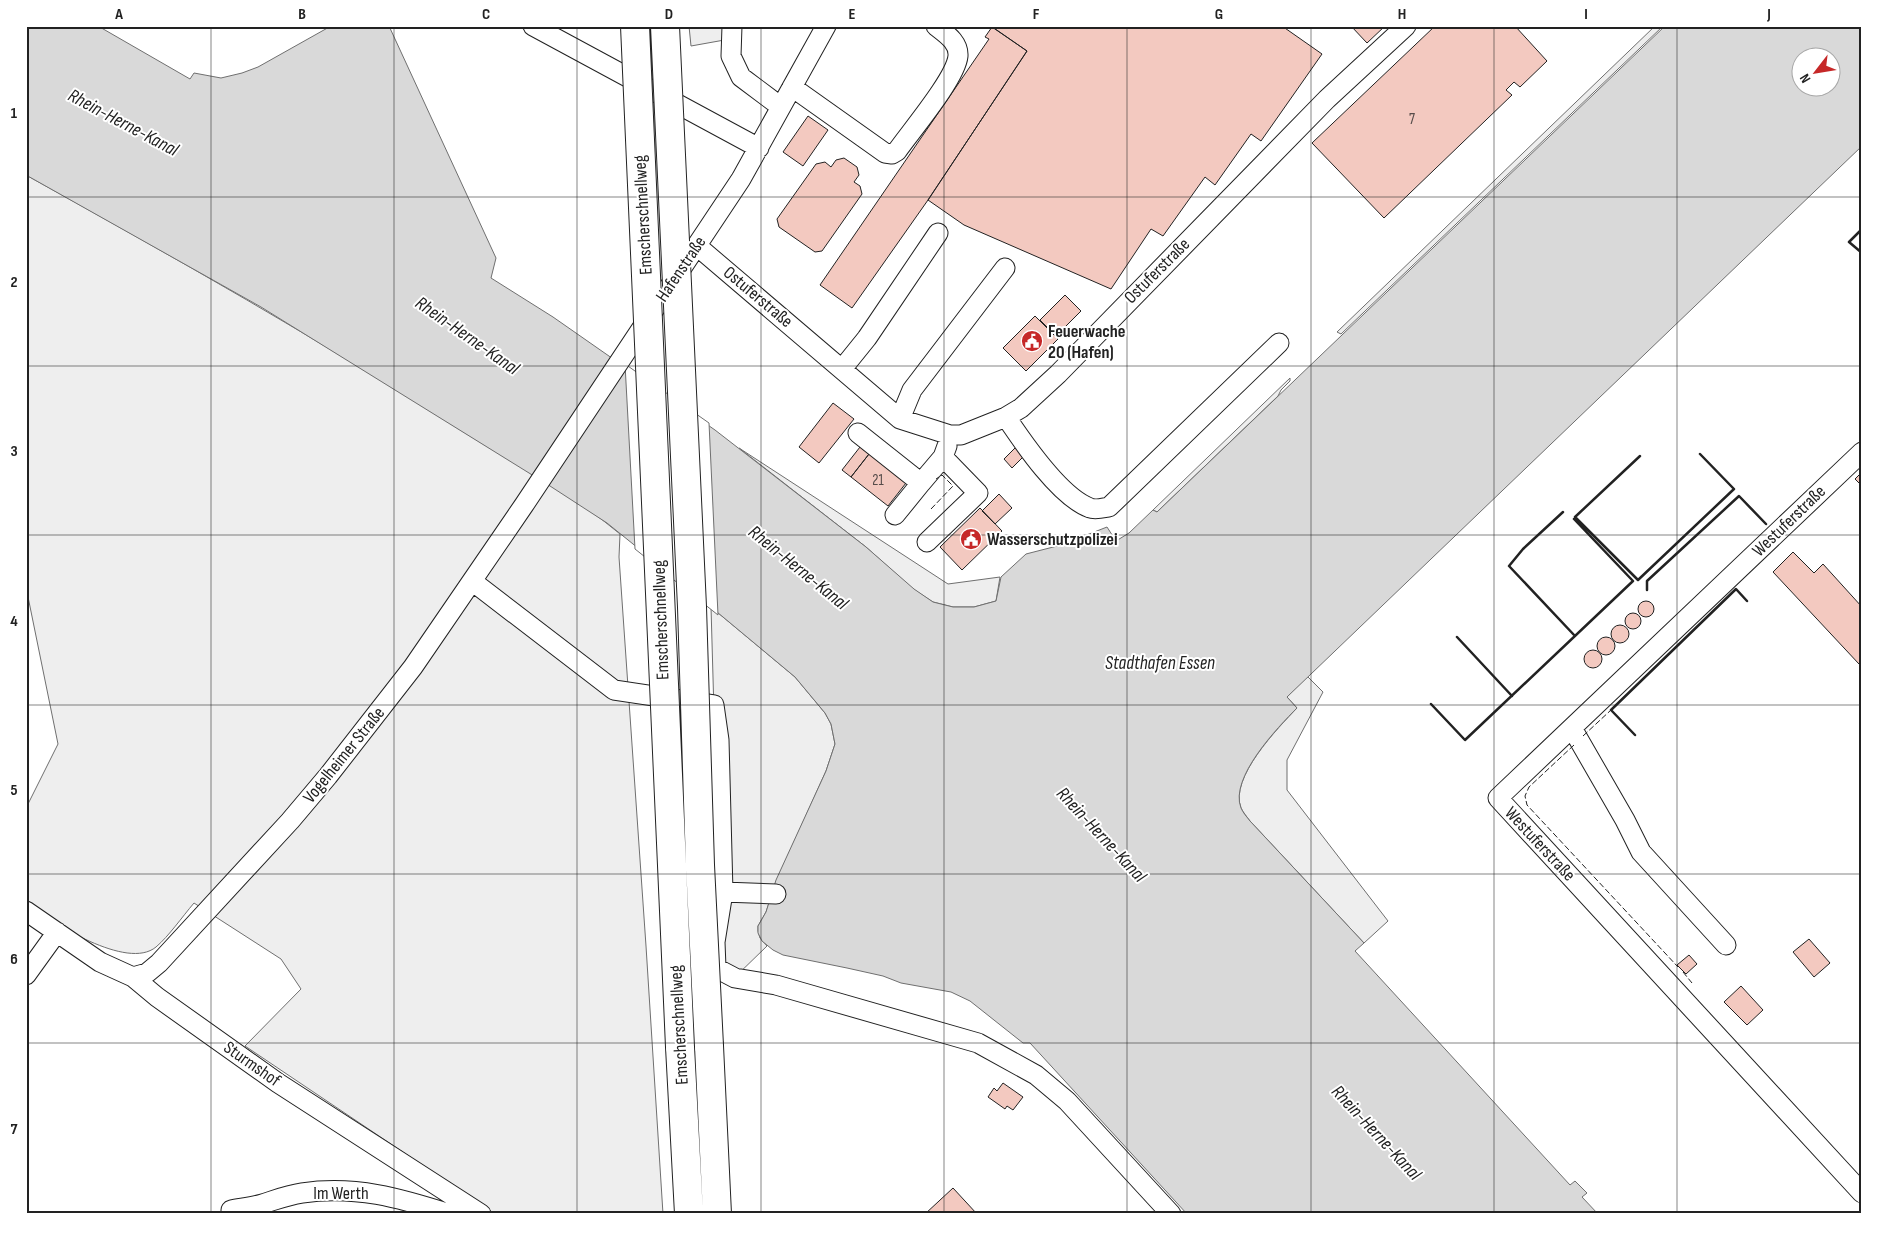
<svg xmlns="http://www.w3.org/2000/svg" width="1888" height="1240" viewBox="0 0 1888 1240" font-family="'Sofia Sans Condensed',sans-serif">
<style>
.green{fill:#eee;stroke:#6f6f6f}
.water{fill:#d9d9d9;stroke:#6f6f6f;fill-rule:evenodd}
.pier{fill:#fff;stroke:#6f6f6f}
.building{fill:#f3c9c0;stroke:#222}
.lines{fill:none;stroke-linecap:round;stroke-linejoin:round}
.minor-casing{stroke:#222;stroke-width:21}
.highway-casing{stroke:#222;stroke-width:30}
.minor{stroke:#fff;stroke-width:19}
.highway{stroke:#fff;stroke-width:28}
.highway-bridge-casing{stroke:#222;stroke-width:30;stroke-linecap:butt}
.highway-bridge{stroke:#fff;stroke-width:28}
.fence{stroke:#222;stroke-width:1;stroke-dasharray:6 2.5;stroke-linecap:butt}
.wall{stroke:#222;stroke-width:2.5}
.grid{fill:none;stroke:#222;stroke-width:1;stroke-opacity:0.55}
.labels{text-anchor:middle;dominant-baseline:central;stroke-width:4;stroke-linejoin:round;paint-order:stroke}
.number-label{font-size:15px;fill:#564c4a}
.street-label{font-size:18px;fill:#222;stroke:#fff}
.poi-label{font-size:18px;font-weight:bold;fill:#222;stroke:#fff;text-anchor:start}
.water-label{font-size:19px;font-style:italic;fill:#222;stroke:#fff}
.neatline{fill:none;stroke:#222;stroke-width:2}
.grid-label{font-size:16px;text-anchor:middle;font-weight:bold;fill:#222}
</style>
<rect width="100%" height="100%" fill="#fff"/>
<path class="green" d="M689,26H728L730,39L691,46Z
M1655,26H1663L1341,334L1337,332Z
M26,175C174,257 320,340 462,431C513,463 574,495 620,534L619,557L646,946L663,1214H495L245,1046L301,989L281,959L194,903C182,917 169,936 156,947C127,971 52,922 26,905V808L58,744L26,587Z
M1290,378V381L1281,390L1278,396L1157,512L1153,510Z
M739,448L948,584L1000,577L996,601L974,607H953L933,602L913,589L866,547Z
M711,607L795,677L825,713L831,724L835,744L826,771L776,882L766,912L758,926V931L760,938L767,946L732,980L721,959Z
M1307,676L1323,692L1287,760V790L1388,921L1364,943L1250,821C1247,817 1243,812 1241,808C1229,778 1278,728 1297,708L1287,697Z"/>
<path class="water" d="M26,26H98L190,79L194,73L221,78L242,73L258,67L331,26H389L496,258L491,278L553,317L715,430L866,547L914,589L933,602L953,607H974L996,601L1001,577L1026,554L1061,545L1107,527L1116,541L1129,533L1153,510L1157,512L1665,26H1862V146L1287,697L1297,708C1278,727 1229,778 1241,808C1243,813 1247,817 1250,821L1364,943L1355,951L1570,1185L1575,1181L1587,1193L1582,1197L1598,1214H1187L1030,1043H1023L970,1001L951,992L901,983L883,976L847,968L783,955L773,950L762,941L758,933V926L766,912L776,880L826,771L835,744L831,724L825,713L795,677L711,607L607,523L550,486L261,307L26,175ZM1800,58H1830V88H1800Z"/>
<path class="pier" d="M625,364L709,423L718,615L635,549Z"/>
<path class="building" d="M991,26H1282L1322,54L1261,141L1251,134L1215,185L1205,177L1163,236L1151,229L1111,289L964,225L928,200L1027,51Z
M1351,26H1385L1367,43Z
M1435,26H1515L1547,61L1520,87L1514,82L1506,90L1512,95L1384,218L1312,143Z
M992,27L1027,51L928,200L852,308L820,285L989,39L985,37Z
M808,116L828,130L803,166L783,152Z
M844,158L857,167L859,175L854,182L860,186L862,194L822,251L815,252L779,227L777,219L816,164L825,162L831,167L836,160Z
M1065,295L1081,311L1056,336L1040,320Z
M1035,316L1058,339L1026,371L1003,348Z
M833,403L854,419L819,463L799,447Z
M860,447L869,454L851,477L842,470Z
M1016,447L1024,456L1012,468L1004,459Z
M869,454L887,468L888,467L894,471L893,473L906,483L888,506L851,477Z
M1862,472V486L1855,479Z
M999,494L1012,508L995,524L982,511Z
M980,508L1002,531L962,570L940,547Z
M1793,552L1814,573L1823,564L1862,607V662L1859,664L1773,572Z
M1638 609a8 8 0 1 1 16 0a8 8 0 1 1-16 0Z
M1625 621a8 8 0 1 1 16 0a8 8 0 1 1-16 0Z
M1611 634a9 9 0 1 1 18 0a9 9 0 1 1-18 0Z
M1597 646a9 9 0 1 1 18 0a9 9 0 1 1-18 0Z
M1584 659a9 9 0 1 1 18 0a9 9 0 1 1-18 0Z
M1809,939L1830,963L1814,977L1793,952Z
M1689,955L1697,964L1686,974L1677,965Z
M1741,986L1763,1010L1747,1025L1724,1002Z
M1003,1083L1023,1097L1013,1110L1007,1106L1005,1109L988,1097L994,1088L997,1091Z
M953,1188L977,1214H925Z"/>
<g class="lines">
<g class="minor-casing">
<path id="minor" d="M533,26L759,148
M732,26L731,56L741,77L781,107
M792,87L885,153L892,154L897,151C911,131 956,78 958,56C959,42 946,34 936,26
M697,246L900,419L950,435H961L1006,417L1021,408L1058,374L1327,99L1406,26
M842,369L867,338L938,233
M1006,417C1024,444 1060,497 1090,508C1095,510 1103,508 1109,507L1279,343
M900,419L912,390L1005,268
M858,433L921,483L895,515
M1862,452L1498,798L1862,1193
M921,483L943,457L947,446
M927,542L978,493L943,457
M472,581L614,690L714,705L719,740L723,892L715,942L716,968L735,978L776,985L978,1043L1036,1075L1067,1101L1171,1214
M1572,728L1625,820L1641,852L1726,945
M723,892L776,894
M26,911L100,962L133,977L157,997L278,1083L481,1214
M26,975L57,932
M133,977L147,973L159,963L290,821L328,776L413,667L524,505L741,179L826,26
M231,1210C241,1208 252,1207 262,1204C275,1200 288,1195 302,1193C355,1185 400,1198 450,1214"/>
</g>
<g class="highway-casing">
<path id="highway" d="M709,1046L717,1214
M680,1047L689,1214"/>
</g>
<use href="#minor" class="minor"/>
<use href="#highway" class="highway"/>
<g class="highway-bridge-casing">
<path id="highway-bridge" d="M635,26L680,1047
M665,26L692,607L700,865L709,1046"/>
</g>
<use href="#highway-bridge" class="highway-bridge"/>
<path class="fence" d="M931,509L953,486L942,475L936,479
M1583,736L1611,710
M1574,745L1529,787L1525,796L1527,805L1678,967
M1683,972L1692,983"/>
<path class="wall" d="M1862,229L1849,242L1862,253
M1640,456L1575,517L1638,580L1734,489L1700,454
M1563,512L1523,549L1509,566L1575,636
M1647,590V581L1739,496L1766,524
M1457,637L1512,696
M1431,704L1465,740L1633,581L1574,519
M1635,735L1611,710L1736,589L1747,601"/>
</g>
<path class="grid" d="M211,26V1214M394,26V1214M577,26V1214M761,26V1214M944,26V1214M1127,26V1214M1311,26V1214M1494,26V1214M1677,26V1214M26,197H1862M26,366H1862M26,535H1862M26,705H1862M26,874H1862M26,1043H1862"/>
<defs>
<g id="civic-disc" transform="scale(1.125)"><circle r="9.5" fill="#c62828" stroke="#fff"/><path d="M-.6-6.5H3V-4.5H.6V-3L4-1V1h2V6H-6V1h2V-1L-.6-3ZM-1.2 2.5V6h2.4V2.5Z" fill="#fff"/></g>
</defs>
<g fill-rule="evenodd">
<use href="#civic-disc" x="1032" y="341"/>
<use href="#civic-disc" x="971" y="539"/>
</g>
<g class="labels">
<g class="number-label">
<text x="1412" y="119">7</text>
<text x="878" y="480">21</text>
</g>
<g class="street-label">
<text transform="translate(643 215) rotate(-93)">Emscherschnellweg</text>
<text transform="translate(681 269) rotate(-56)">Hafenstraße</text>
<text transform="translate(1157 271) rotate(-45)">Ostuferstraße</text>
<text transform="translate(758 297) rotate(40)">Ostuferstraße</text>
<text transform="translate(1789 521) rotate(-44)">Westuferstraße</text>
<text transform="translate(661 620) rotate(-92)">Emscherschnellweg</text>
<text transform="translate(344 755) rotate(-51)">Vogelheimer Straße</text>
<text transform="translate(1540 844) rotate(47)">Westuferstraße</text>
<text transform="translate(679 1025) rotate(-93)">Emscherschnellweg</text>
<text transform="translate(252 1064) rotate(35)">Sturmshof</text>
<text x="341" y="1193">Im Werth</text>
</g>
<g class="poi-label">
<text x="1048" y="331">Feuerwache<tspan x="1048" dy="21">20 (Hafen)</tspan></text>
<text x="987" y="539">Wasserschutzpolizei</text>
</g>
<g class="water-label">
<text transform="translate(123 123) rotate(28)">Rhein-Herne-Kanal</text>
<text transform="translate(467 336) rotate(35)">Rhein-Herne-Kanal</text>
<text transform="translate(798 568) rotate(39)">Rhein-Herne-Kanal</text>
<text x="1160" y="663">Stadthafen Essen</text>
<text transform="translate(1101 835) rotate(47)">Rhein-Herne-Kanal</text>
<text transform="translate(1376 1133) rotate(47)">Rhein-Herne-Kanal</text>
</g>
</g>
<rect width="1888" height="1240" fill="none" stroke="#ffffff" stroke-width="55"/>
<g transform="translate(1816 72) rotate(239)"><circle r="24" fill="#ffffff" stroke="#a7a7a7"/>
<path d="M0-4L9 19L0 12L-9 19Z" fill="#c62828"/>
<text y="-8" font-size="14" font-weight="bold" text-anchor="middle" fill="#222222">N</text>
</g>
<rect x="28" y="28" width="1832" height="1184" class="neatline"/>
<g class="grid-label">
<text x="119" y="19">A</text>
<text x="302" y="19">B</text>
<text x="486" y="19">C</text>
<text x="669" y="19">D</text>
<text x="852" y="19">E</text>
<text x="1036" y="19">F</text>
<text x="1219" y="19">G</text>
<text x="1402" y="19">H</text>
<text x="1586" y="19">I</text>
<text x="1769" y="19">J</text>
<text x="14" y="118">1</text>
<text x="14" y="287">2</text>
<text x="14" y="456">3</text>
<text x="14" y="626">4</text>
<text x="14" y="795">5</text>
<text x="14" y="964">6</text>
<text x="14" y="1134">7</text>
</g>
</svg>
